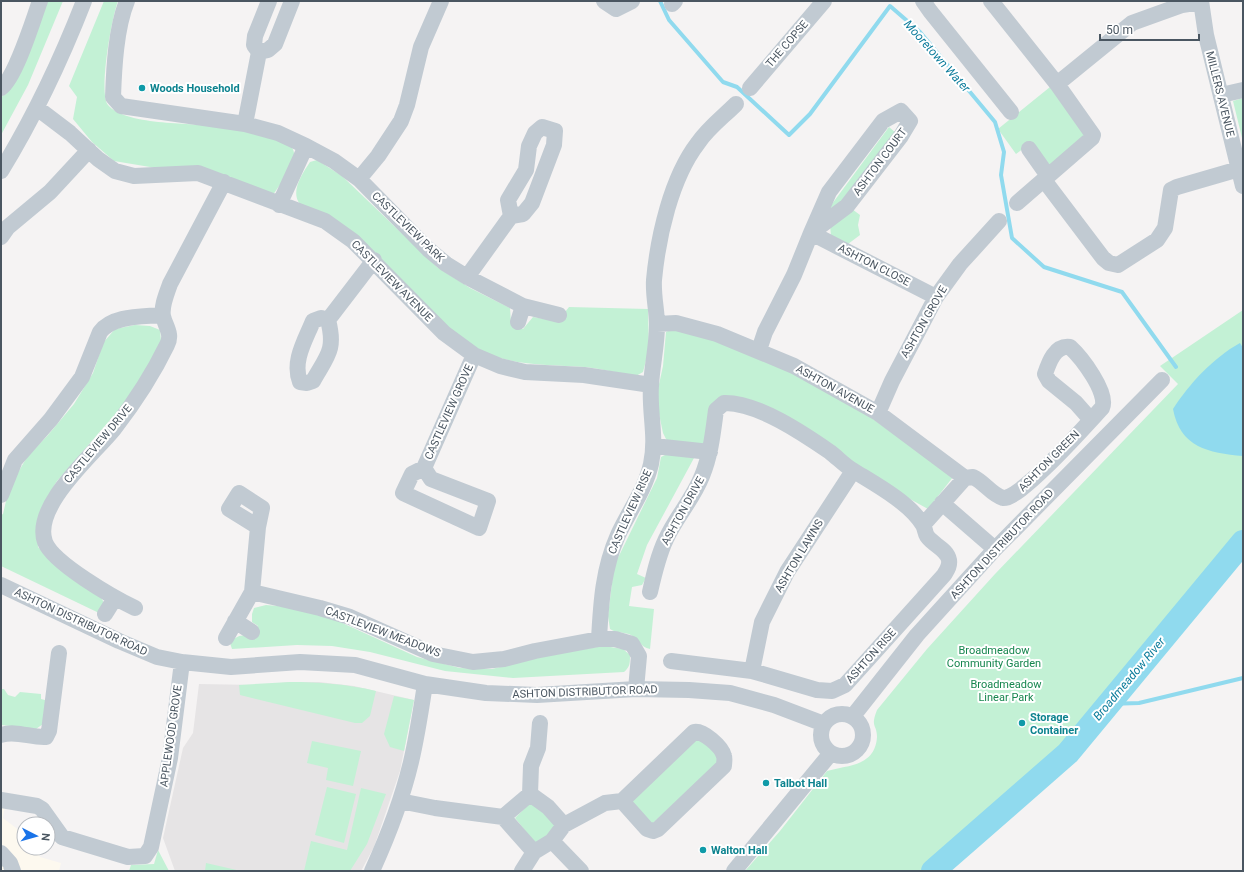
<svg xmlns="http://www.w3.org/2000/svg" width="1244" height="872" viewBox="0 0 1244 872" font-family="Roboto,sans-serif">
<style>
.commercial{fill:#fdf9ef}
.education{fill:#e6e4e5}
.green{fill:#c3f1d5}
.water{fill:#90daee}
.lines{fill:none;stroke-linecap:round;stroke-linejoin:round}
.stream{stroke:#90daee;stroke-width:4}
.river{stroke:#90daee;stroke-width:24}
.minor{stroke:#c1cad2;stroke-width:16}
.culture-dot{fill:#0f9aa8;stroke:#fff;stroke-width:1.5}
.labels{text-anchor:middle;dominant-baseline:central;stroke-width:4;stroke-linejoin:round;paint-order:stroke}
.street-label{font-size:11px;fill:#4a5661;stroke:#fff}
.culture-label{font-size:11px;font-weight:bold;fill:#0d838f;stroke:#fff;text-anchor:start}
.park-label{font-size:11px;fill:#17864f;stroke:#fff}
.water-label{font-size:12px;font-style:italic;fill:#0c7c9b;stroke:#fff}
</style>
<rect width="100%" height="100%" fill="#f5f3f3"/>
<path class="commercial" d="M1,796L6,798L3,818L24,834V848H36L40,857L61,863L59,871H1Z"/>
<path class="education" d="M290,682H319L354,686L414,700L400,771L374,847L361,871H175L163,838L183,748L193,733L199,684L259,685Z"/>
<path class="green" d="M47,1H63L28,85L1,135V97L6,94L11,87Z
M104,1H118C112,16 98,93 108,105C124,125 190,123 216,126C234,128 252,133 269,138C277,140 293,142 294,153C295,164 279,187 272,196L150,167L114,161L92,142L73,119L77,97L69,86Z
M1050,87L1085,132L1084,139L1051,167L1032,142L1016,154L998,129Z
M1243,98V142L1233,101Z
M889,127L896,133L844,201L833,210L829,208Z
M317,160L342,176L437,267L470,288L510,308L511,323L523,329L533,317L558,321L569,307L648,309L649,349L643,372L636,376C619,373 602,369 585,367C557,365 528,366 500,358C445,343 402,273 358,237C342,224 319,215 300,204C290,192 302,174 310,162Z
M852,209L860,215L858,225L860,235L848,244L831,236L830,225Z
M1243,310V547L1068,753L933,871H745L780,831L827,771C847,765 875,767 877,737C877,724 870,728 877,710L927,649L995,574L1178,384L1160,366Z
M135,325L150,326L160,330L161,341L148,367L124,404L57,481L44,503L37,527L38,547L63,572L100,596L103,601V607L99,613L1,566V515L3,514L9,488L27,457L48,435L74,404L93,373L103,343L115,329Z
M674,328L755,353L847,400L953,477L928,509L727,398L705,445L667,441L663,433L658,409V389L663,366L666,332Z
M667,454L694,458L647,545L637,574L646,578L642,585L632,587L629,606L654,609L650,649C640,647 638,638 629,634C622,632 616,633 610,629L608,616L614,566L657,478L661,457Z
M266,605L289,607L327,616L417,657L460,668L492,669L557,653L604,646L623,649L630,655C630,663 630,667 624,672L513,678L445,671L370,652L332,646L297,645L232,649L230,643C237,636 241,633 251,638L258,626L252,622V614L254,608Z
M290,682C319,682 347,684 376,691L370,716L362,723H355L240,695L239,685Z
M1,689H4L8,695L15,697L20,692L41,694V699L49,701L43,724L36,729L1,725Z
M394,696L414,700L404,751L390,747L384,734Z
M701,738L721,760L652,824L635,809L632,800L694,741Z
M312,741L361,751L353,786L326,780L328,768L307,763Z
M327,787L356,794L344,843L315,835Z
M361,788L386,794L367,844L350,871H304L311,841L347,850Z
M533,803L556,825L555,830L536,844L515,818L529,804Z
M158,850L169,871H129L131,865L154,864Z
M206,863L241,871H205Z"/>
<path class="water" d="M1240,343L1243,348V456C1208,453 1180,447 1173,409C1189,384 1213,358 1240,343Z"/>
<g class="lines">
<path class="stream" d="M660,1L669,20L723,82L737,87L789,135L810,114L890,6L920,32L995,122L1004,152L1001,175L1012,238L1044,267L1122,292L1176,367
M1108,704L1139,703L1243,678"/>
<path class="river" d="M933,871L1068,753L1243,542"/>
<path class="minor" d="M127,1C116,28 114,68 113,97L121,106L245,124L278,133L306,146L334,161L359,179L428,249L446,264L467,277L523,306L559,315
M604,1L616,9L632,1
M923,1L930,11L1011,112
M991,1L1057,84L1093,135L1092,138L1017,203
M1201,1L1206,35L1243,186
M672,4L675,1
M259,52L268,50L275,44L292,1
M1057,84L1132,23L1182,5L1201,2
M1,88C16,77 33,20 40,1
M750,88L824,1
M1221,95L1243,90
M37,108L70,133L98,159L115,171L134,176L198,173L325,221L353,241L444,333L474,355L500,366L525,372L584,375L651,385
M245,124L259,52L254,45L255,36L269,1
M1029,149L1048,176
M1,171C34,117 61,60 84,1
M359,179L378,156L401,121L407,105L421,47L441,1
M1044,180L1103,258L1109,263L1118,265L1157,240L1165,228L1171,190L1177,187L1239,169
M279,205L306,146
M1,237L8,227L50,192L89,150
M467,277L511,216L508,200L526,170L529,146L535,133L542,127L555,131L554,145L532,203L523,214L511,216
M328,320L321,318L313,321C305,341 292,361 300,382L307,383L313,381C327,356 336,350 328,320L374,260
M518,322L523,306
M657,324L676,323L717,334L794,366L878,413L965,478
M759,350L765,332L794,275L811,233L847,206L901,136L910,121L901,111L883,121L829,192L811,233L936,297
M878,413L892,381L936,297L960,264L999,221
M654,446L710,452
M424,468L431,479L488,501L479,528L403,493L412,474L424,468L474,355
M965,478L973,477C984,482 992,495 1003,498C1019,501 1088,423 1102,408C1109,393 1081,357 1070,347C1055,345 1049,362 1045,374L1049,381L1076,403L1091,420
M1,495L15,460L51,419L82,377L100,332C113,315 142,317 162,315
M942,503L995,549
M923,525L965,478
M1,585L119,641L157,657L182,662L231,667L300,662L355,665L425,684L486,693L537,695L636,689L689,690L730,693L774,705L824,724
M252,592L320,608L350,617L433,654L473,662L504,659L535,651L599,639H615L632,644L639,656L636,689
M650,592C654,574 658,556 666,539C676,517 693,499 702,476C711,454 713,432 716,410L724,403C757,402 804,434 830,452C838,458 845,466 854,471C875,484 910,503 923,525C925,528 925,533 927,536C933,545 947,549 949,560C950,566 947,570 944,575L845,685L832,691L817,690L752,671L671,661
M135,608C114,598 53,563 45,542C32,506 94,454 114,429C134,403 153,374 167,345C173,334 165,326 163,316C161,306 167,293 170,284L224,182
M105,614L115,598
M235,621L252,632
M226,638L252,592L258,527L229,509L239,493L262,508L258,527
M599,639C601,602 603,569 618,535C629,511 645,490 651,464C657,437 649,412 651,386C652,365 657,346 657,325C657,310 653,296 654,280C658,237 671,178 698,143C708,128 723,117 736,104
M752,671L762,622L787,572L853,471
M821 735a21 21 0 1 1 42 0a21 21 0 1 1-42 0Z
M853,716L917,635L995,549L1162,380
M1,735C16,730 31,738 46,737L49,731L59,653
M530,794L548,807L564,825L552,841L534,852L503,817Z
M530,794L531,766L538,748L540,723
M1,800L37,806L42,809L62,837L128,857L145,856L151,847L170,758L182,662
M400,801L435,808L503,817
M564,825L605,803L622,801L694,732C703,730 722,747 724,756C725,759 724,763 724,766L658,829L653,831L647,829L622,801
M552,841L581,871
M1,853L10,863L13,871
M372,871C388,836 402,800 411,762C417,737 421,710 425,684
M522,871L534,852
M734,871L831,753"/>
</g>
<g class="culture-dot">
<circle cx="142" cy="88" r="4"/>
<circle cx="1022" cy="723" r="4"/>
<circle cx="766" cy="783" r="4"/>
<circle cx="703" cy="850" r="4"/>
</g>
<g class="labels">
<g class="street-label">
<text transform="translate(787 44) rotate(-49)">THE COPSE</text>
<text transform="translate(1220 94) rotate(76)">MILLERS AVENUE</text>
<text transform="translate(880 162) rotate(-53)">ASHTON COURT</text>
<text transform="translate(408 227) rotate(44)">CASTLEVIEW PARK</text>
<text transform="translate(874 265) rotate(27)">ASHTON CLOSE</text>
<text transform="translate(392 281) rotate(45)">CASTLEVIEW AVENUE</text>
<text transform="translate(924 322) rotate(-60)">ASHTON GROVE</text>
<text transform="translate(835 389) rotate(29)">ASHTON AVENUE</text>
<text transform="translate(449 412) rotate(-66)">CASTLEVIEW GROVE</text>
<text transform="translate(98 444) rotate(-50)">CASTLEVIEW DRIVE</text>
<text transform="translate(1049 461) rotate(-45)">ASHTON GREEN</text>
<text transform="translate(683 511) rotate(-61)">ASHTON DRIVE</text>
<text transform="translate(630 512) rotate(-66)">CASTLEVIEW RISE</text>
<text transform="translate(1002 544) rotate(-47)">ASHTON DISTRIBUTOR ROAD</text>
<text transform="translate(799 556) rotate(-59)">ASHTON LAWNS</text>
<text transform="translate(81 622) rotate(25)">ASHTON DISTRIBUTOR ROAD</text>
<text transform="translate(383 632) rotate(21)">CASTLEVIEW MEADOWS</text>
<text transform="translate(871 656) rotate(-48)">ASHTON RISE</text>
<text transform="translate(585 692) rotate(-2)">ASHTON DISTRIBUTOR ROAD</text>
<text transform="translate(171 736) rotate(-82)">APPLEWOOD GROVE</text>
</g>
<g class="culture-label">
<text x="150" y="88">Woods Household</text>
<text x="1030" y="717">Storage<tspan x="1030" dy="13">Container</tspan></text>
<text x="774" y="783">Talbot Hall</text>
<text x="711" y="850">Walton Hall</text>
</g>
<g class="park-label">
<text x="994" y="650">Broadmeadow<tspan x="994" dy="13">Community Garden</tspan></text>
<text x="1006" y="684">Broadmeadow<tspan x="1006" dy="13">Linear Park</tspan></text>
</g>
<g class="water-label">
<text transform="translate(937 56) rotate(48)">Mooretown Water</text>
<text transform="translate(1129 679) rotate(-50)">Broadmeadow River</text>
</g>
</g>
<rect width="1244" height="872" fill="none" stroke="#4a5661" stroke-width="4"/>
<g transform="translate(36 836) rotate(96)"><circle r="19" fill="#ffffff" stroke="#b7bbc0"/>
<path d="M0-3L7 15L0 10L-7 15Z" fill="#1a73e8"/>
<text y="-6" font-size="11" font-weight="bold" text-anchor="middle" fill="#4a5661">N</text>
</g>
<path d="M1100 34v6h99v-6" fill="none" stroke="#4a5661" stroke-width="2"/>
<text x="1106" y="34" font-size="12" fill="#4a5661" stroke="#ffffff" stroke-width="3" paint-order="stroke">50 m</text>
</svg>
